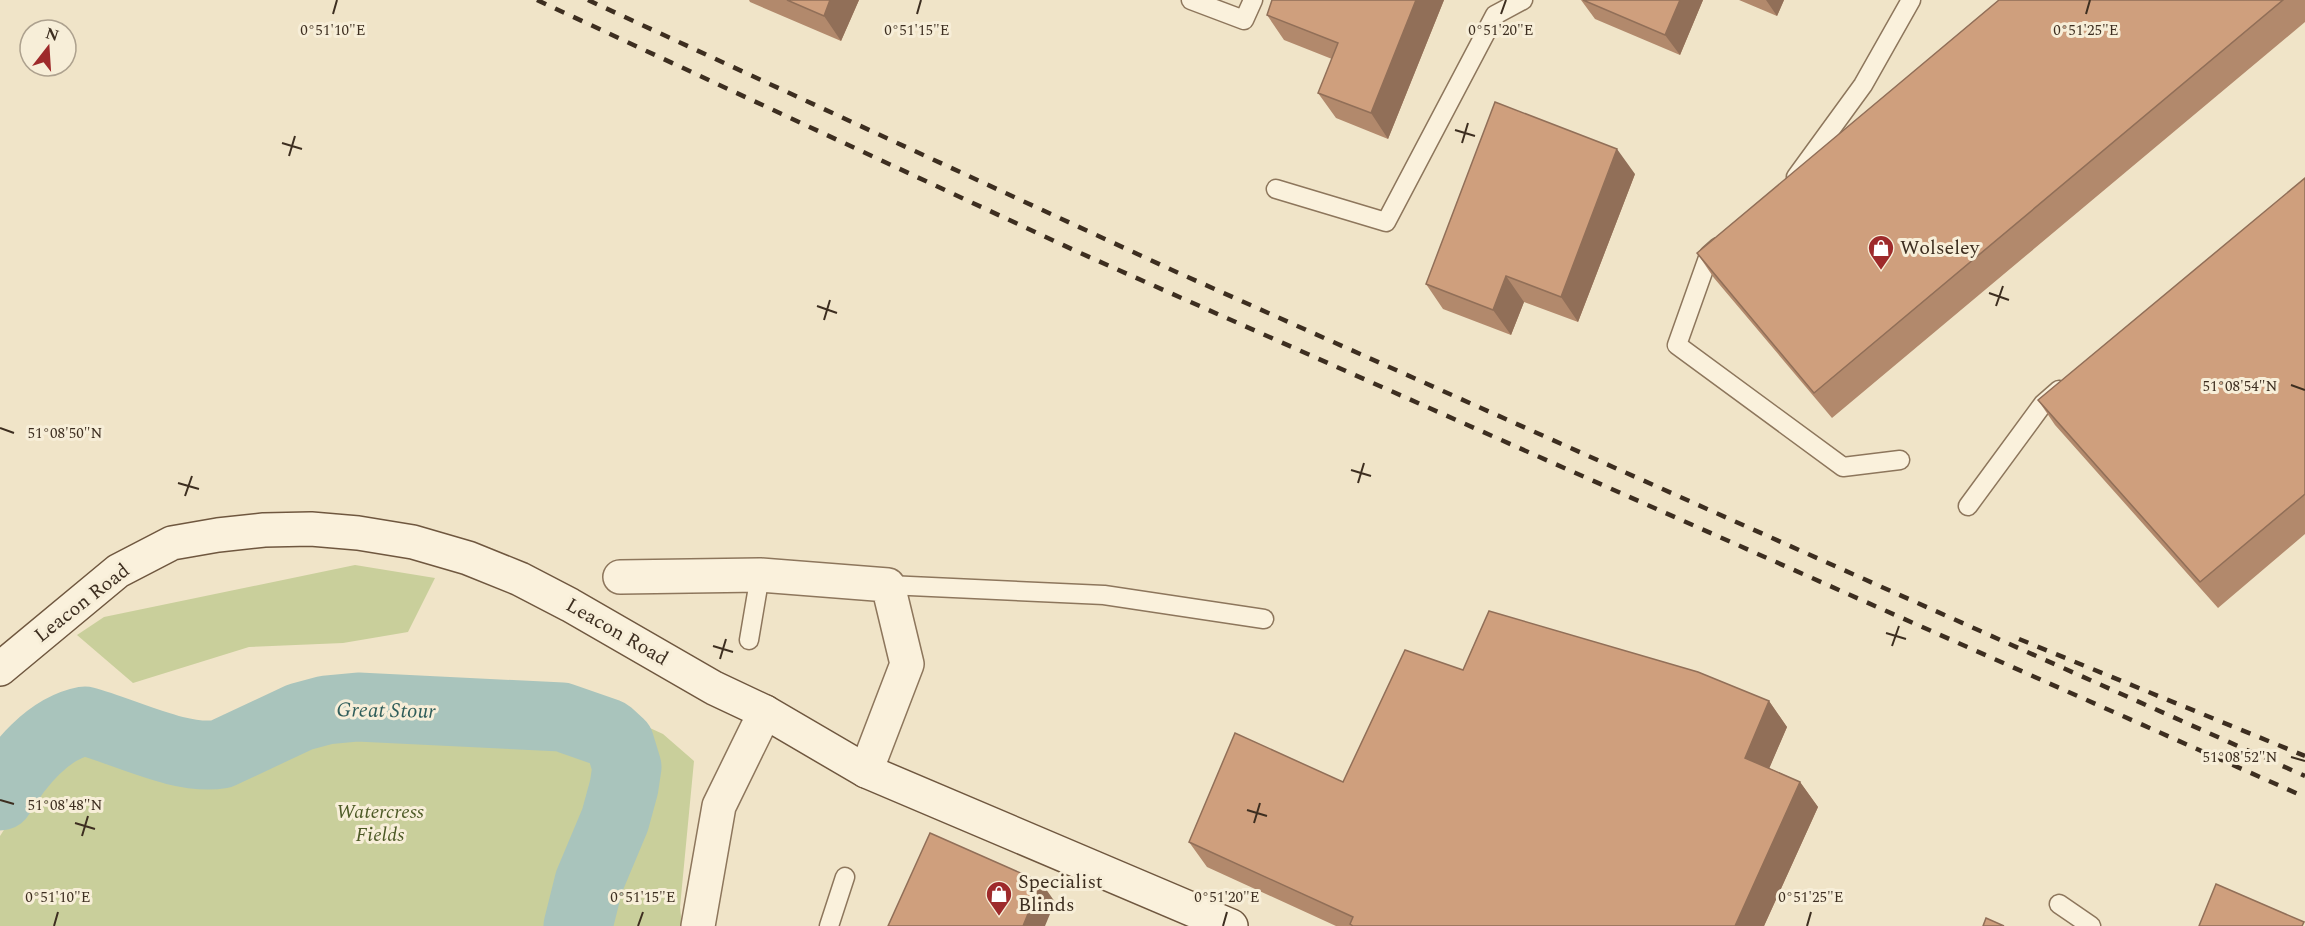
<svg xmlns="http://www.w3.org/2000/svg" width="2305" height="926" viewBox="0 0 2305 926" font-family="Spectral,serif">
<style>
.green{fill:#c9cf9b}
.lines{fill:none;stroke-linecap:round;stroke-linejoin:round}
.river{stroke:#a9c4bc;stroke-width:69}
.lane-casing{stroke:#8d765c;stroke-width:21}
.street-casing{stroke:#8d765c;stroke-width:36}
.secondary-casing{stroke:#6f573f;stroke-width:36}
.lane{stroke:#faf1dc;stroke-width:18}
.street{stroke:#faf1dc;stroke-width:33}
.secondary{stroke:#faf1dc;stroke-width:33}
.rail{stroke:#3d2e20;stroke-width:4.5;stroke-dasharray:10 10;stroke-linecap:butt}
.wall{fill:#b2896c}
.shaded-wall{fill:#916f58}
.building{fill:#cf9f7d;stroke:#916f58;stroke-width:1.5}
.ticks{fill:none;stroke:#3d2e20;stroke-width:2}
.labels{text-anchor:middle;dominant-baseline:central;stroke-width:6;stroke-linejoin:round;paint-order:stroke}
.poi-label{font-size:20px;fill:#3d2e20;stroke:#f7eed8;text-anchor:start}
.street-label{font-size:20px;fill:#3d2e20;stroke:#f7eed8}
.park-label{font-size:20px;font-style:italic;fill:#4d5a26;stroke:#f7eed8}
.water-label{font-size:21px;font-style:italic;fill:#2f5d5a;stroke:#f7eed8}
.ticks-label{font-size:15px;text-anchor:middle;fill:#3d2e20;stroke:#f7eed8;stroke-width:6;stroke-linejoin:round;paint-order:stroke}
</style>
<rect width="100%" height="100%" fill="#f0e4c8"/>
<path class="green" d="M355,565L435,578L408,632L343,643L249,647L133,683L77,635L104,617Z
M343,721L426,723L483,731L568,734L583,739L598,749L605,761L607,781L602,802L576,839L552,911L549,926H0V836L35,782L59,759L89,743L105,744L183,771L209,773L235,765L327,725Z
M639,723L663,734L694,761L680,907L682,926H604L653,760Z"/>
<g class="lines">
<path class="river" d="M0,796C18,765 48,728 85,721C126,732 181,761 221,754L300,717L326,710L358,707L562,717L608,733L620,744L627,767L624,787L615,820L589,882L578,926"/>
<g class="lane-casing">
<path id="lane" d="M1191,0L1244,20L1253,0
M1796,177L1863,85L1911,0
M1276,189L1386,222L1495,15L1523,0
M1718,247L1709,255L1677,345L1843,467L1900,460
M1968,506L2043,404L2059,390
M888,585L1104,595L1264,619
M749,640L760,575
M2059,904L2091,926
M829,926L845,877"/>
</g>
<g class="street-casing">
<path id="street" d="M620,577L760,575L888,585L907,664L866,771
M698,926L719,806L765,712"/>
</g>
<g class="secondary-casing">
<path id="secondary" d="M0,669L118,571L172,543L218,535L264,530L311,529L358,533L413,542L468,558L520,579L570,605L714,688L765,712L866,771L1231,926"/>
</g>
<use href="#lane" class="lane"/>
<use href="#street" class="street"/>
<use href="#secondary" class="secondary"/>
<path class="rail" d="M537,0L1078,252L2305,797
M588,0L1172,270L2305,776
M2019,639L2305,756"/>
</g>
<path class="wall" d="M749,0H859L841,41L750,2Z
M1272,0H1444L1388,139L1336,118L1318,93L1332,59L1284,40L1267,15Z
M1581,0H1703L1680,55L1595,19Z
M1739,0H1784L1777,16Z
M1999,0H2305V22L1832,418L1714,278L1697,253Z
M1635,174L1578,322L1524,302L1511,335L1443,309L1426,284Z
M2305,178V534L2218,608L2055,425L2038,400Z
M1463,670L1769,701L1787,727L1769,768L1800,782L1818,807L1764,926H1336L1207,867L1189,842L1343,782Z"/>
<path class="shaded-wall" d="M830,0H859L841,41L824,16Z
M1416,0H1444L1388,139L1371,113Z
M1680,0H1703L1680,55L1665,35Z
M1766,0H1784L1777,16Z
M1617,149L1635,174L1578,322L1561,297Z
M1506,276L1524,302L1511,335L1493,310Z
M1769,701L1787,727L1763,783L1745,758Z
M1800,782L1818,807L1764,926H1735Z
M1041,882L1055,902L1045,926H1023Z"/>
<path class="building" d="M787,0H830L824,16Z
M1272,0H1416L1371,113L1318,93L1338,43L1267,15Z
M1583,0H1680L1665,35Z
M1999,0H2283L1814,393L1697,253Z
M1495,102L1617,149L1561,297L1506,276L1493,310L1426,284Z
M2305,178V494L2200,582L2038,400Z
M1489,611L1698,672L1769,701L1745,758L1800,782L1735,926H1353L1350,924L1353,917L1189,842L1235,733L1343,782L1405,650L1463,670Z
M930,833L1041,882L1023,926H888Z
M2216,884L2304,922L2302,926H2199Z
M1986,918L2004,926H1983Z"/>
<path class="ticks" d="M333,14L337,0M917,14L921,0M1501,14L1506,0M2086,14L2090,0M1455,130L1475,136M282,143L302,149M1462,143L1468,123M289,156L295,136M1989,293L2009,300M817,306L837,313M1996,306L2003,286M824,320L830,300M2291,385L2305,390M0,428L14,433M1351,470L1371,476M178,483L199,489M1358,483L1364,463M185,496L192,476M1886,633L1906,639M713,646L733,652M1892,646L1899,626M720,659L726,639M2291,757L2305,761M0,800L14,804M1247,810L1267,816M75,823L95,829M1254,823L1260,803M82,836L88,816M54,926L58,912M638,926L643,912M1223,926L1227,912M1807,926L1811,912"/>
<defs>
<g id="shop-pin" transform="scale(1.35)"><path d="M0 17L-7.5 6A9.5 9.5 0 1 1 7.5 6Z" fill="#9e2a2b" stroke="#f7eed8"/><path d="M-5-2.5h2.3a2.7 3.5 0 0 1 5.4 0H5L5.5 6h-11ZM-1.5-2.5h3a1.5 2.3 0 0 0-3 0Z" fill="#fff"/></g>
</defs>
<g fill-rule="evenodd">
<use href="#shop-pin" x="1881" y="248"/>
<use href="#shop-pin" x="999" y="894"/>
</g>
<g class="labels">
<g class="poi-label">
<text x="1900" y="248">Wolseley</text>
<text x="1018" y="882">Specialist<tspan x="1018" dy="23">Blinds</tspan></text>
</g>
<g class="street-label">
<text transform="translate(82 603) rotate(-38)">Leacon Road</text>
<text transform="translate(617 632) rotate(30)">Leacon Road</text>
</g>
<g class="park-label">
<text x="380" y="812">Watercress<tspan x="380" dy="23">Fields</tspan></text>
</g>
<g class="water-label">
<text transform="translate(386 711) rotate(1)">Great Stour</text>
</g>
</g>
<g class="ticks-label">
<text x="333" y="35">0°51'10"E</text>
<text x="917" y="35">0°51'15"E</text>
<text x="1501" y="35">0°51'20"E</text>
<text x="2086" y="35">0°51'25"E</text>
<text x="2240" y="391">51°08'54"N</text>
<text x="65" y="438">51°08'50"N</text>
<text x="2240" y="762">51°08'52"N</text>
<text x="65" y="810">51°08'48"N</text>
<text x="58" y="902">0°51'10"E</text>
<text x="643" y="902">0°51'15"E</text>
<text x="1227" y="902">0°51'20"E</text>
<text x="1811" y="902">0°51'25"E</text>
</g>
<g transform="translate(48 48) rotate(17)"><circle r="28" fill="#f7eed8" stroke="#ada18e" stroke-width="1.5"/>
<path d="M0-4.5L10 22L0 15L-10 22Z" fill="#9e2a2b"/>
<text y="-9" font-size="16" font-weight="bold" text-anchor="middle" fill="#3d2e20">N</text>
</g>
</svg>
